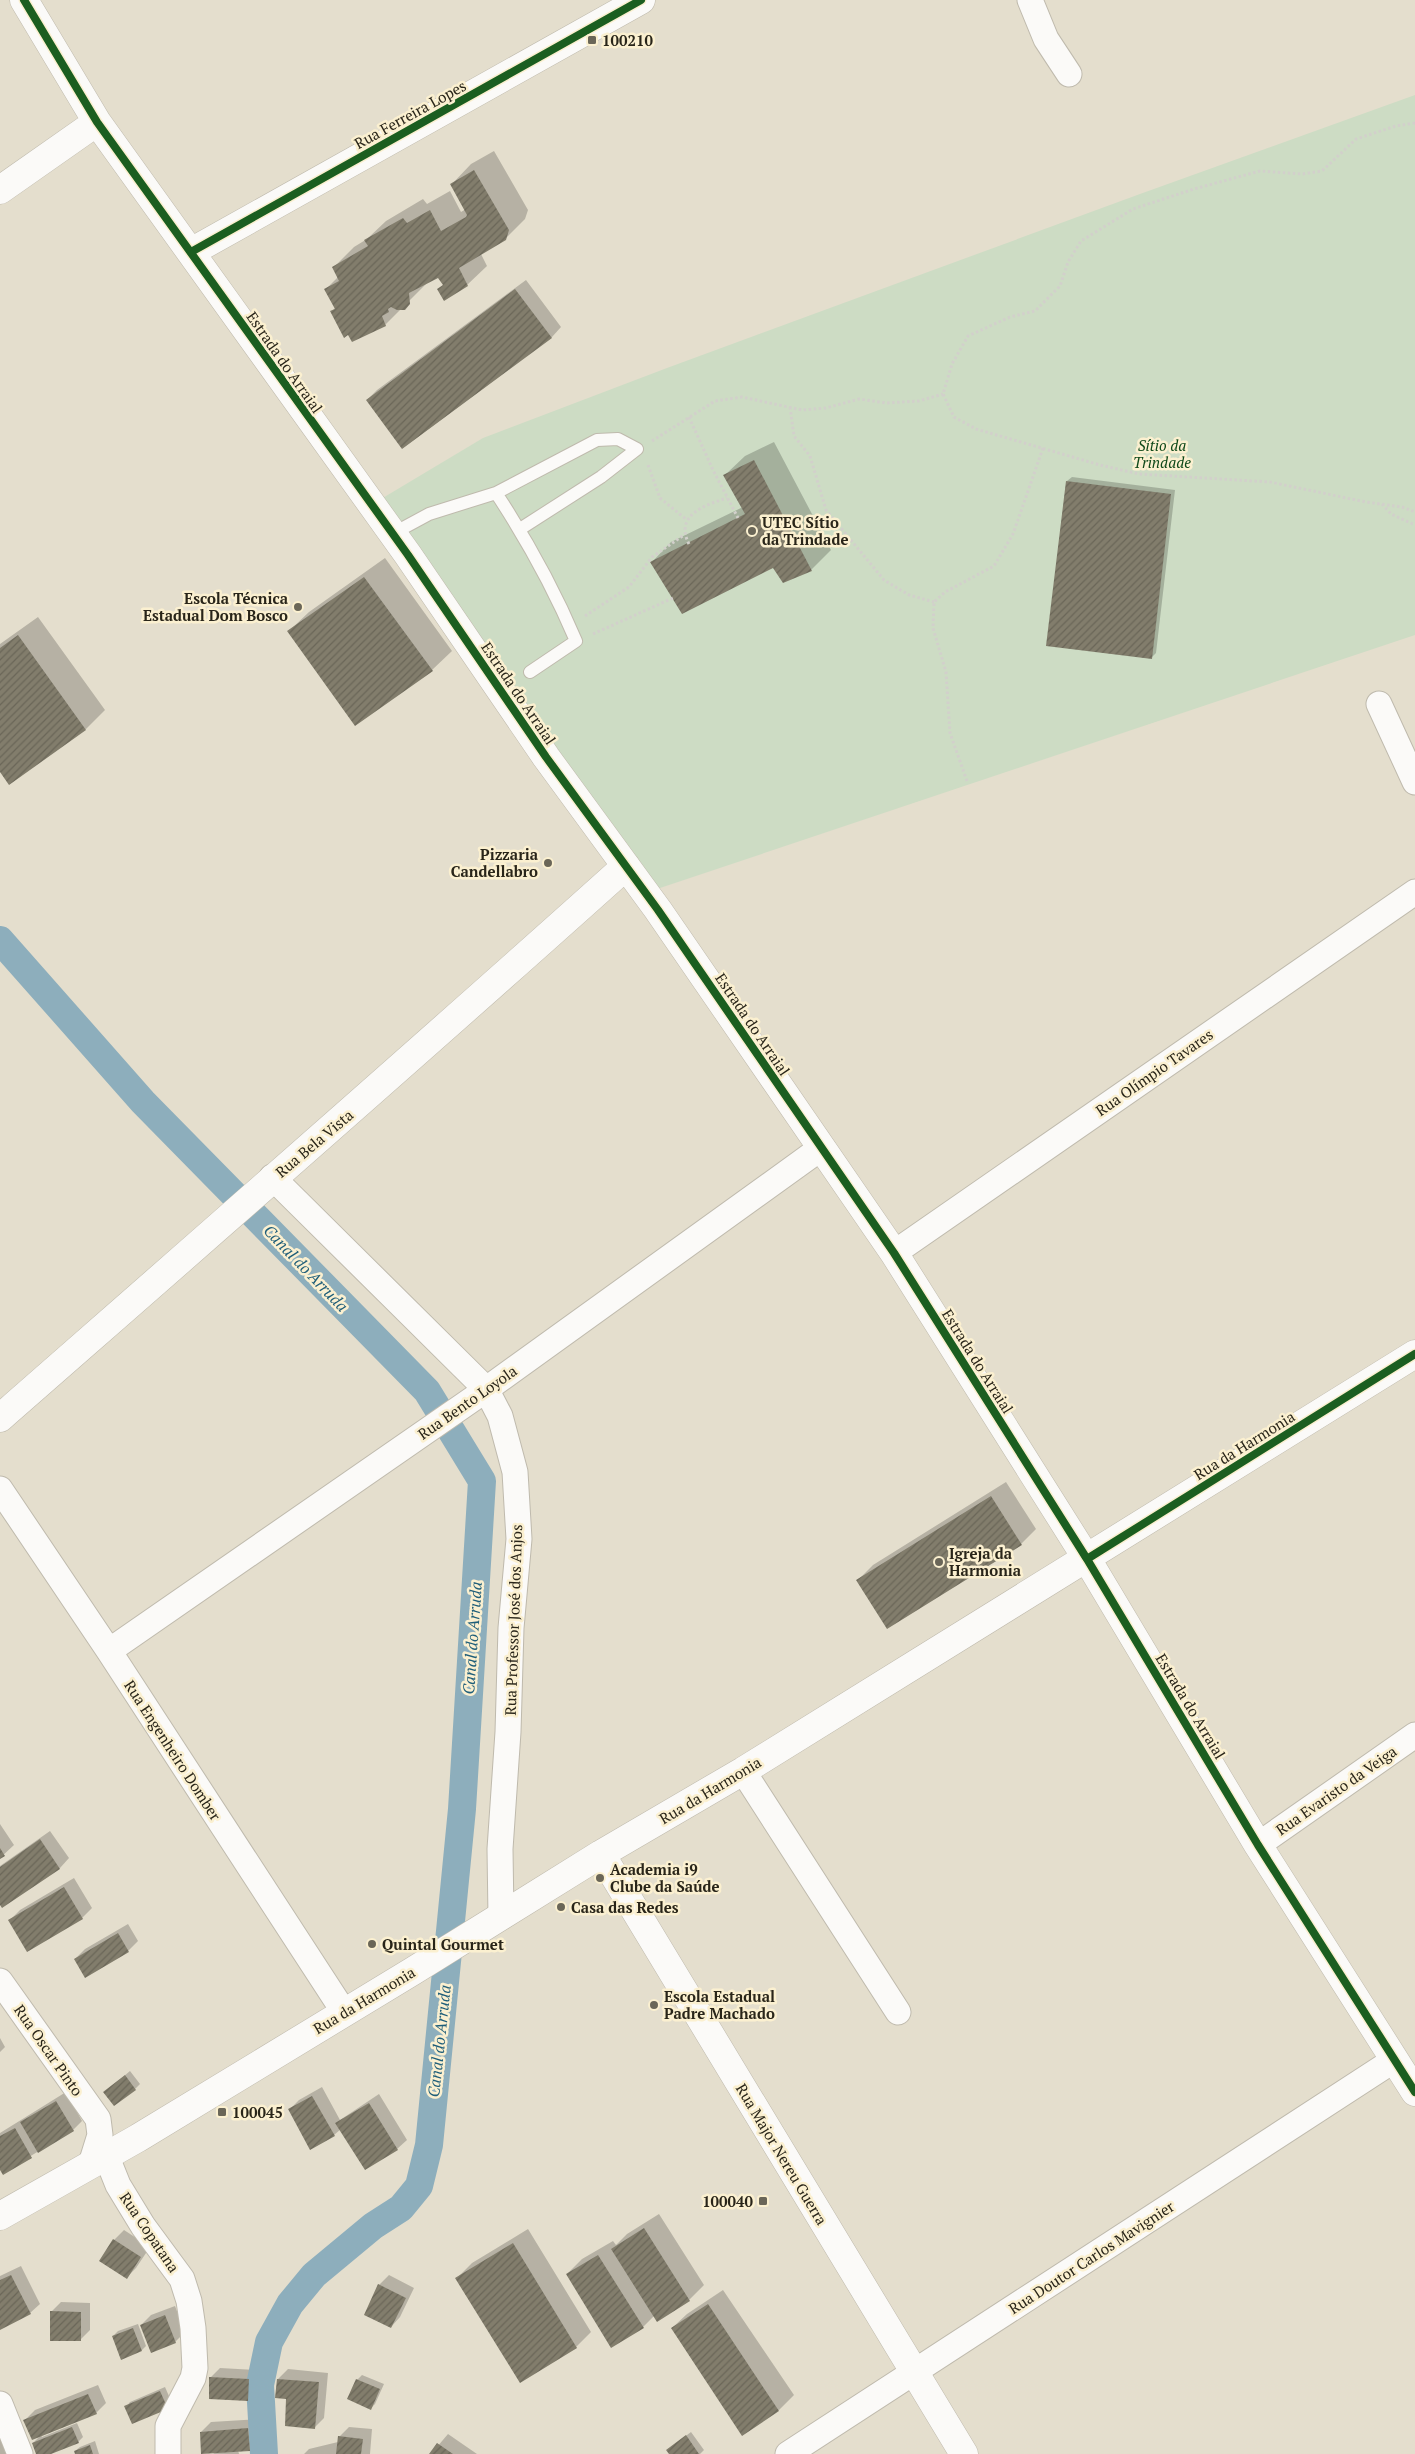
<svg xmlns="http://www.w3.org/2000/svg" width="1415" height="2454" viewBox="0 0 1415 2454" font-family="'PT Serif',serif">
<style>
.green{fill:#cddcc4}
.shadow{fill:#0003}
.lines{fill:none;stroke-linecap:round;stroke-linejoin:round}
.canal{stroke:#8daebc;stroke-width:28}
.building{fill:url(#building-hatch)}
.lane-casing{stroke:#bfbaad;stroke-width:14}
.street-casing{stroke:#bfbaad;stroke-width:27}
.secondary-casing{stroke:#bfbaad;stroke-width:29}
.path{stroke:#d2d0cb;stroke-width:3;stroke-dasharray:2.5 2.5;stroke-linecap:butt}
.lane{stroke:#fbfaf8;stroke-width:12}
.street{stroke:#fbfaf8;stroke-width:25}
.secondary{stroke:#fbfaf8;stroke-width:28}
.cycleway-casing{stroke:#fbf0d0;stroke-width:11}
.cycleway{stroke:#1b5e20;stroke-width:8}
.poi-dot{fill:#6a6658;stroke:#fbf0d0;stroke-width:2}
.labels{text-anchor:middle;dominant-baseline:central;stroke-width:5;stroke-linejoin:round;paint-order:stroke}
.poi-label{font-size:15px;font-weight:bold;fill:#292519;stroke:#fbf0d0;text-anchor:start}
.street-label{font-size:15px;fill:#292519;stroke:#fbf0d0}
.park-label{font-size:15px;font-style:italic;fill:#0e4819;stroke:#fbf0d0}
.water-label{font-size:16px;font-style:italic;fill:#1f5e79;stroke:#fbf0d0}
</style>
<defs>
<pattern id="building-hatch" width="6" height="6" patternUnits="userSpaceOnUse" patternTransform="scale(1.25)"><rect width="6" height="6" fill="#827d6c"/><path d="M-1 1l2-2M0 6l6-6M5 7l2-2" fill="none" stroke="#6a6658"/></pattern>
</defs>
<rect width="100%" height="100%" fill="#e4decd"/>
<path class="green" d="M1415,95V635L645,893L371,505L483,438L667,368L1140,194Z"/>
<path class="shadow" d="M494,151L528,210L525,219L505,239L481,254L487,266L467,285L439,289L444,284L438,277L429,281L385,325L332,311L335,308L325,290L339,276L334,267L354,247L367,239L386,221L423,199L427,204L450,191L461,212L466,209L452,184L471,164Z
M526,280L561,327L552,337L403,448L367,400L377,390Z
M774,442L831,550L811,570L652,562L671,542L743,507L725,475L745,456Z
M1072,477L1175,490L1156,653L1151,658L1067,481Z
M385,558L452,651L432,670L289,631L309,612Z
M38,617L105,710L86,729L10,783L0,770V644Z
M1006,1482L1036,1529L1021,1544L888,1627L858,1580L873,1565Z
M0,1824L14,1845L0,1858Z
M50,1831L69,1858L60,1868L2,1907L0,1903V1866Z
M74,1878L92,1908L82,1918L10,1920L20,1910Z
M128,1924L138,1941L128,1951L75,1959L85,1949Z
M0,2038L5,2047L0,2052Z
M130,2071L140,2084L135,2089L105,2092Z
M322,2087L340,2120L379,2094L407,2140L397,2149L341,2129L334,2135L289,2110L299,2100Z
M66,2092L82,2121L73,2130L3,2173L0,2168V2133Z
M659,2214L704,2285L689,2300L658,2320L655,2315L643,2327L567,2274L582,2259L613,2241L616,2245L627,2234Z
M528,2229L591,2332L576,2347L457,2278L472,2263Z
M124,2230L150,2247L136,2268L126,2278L114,2240Z
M21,2266L40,2304L30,2313L0,2329V2276Z
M389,2275L414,2288L400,2317L391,2327L379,2285Z
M723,2290L794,2395L779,2410L743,2434L672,2328L687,2314Z
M61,2302L90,2303V2330L80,2340L51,2312Z
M175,2306L185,2332L175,2342L141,2325L151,2315Z
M138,2324L146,2346L142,2350L121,2358L113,2336L118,2331Z
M220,2368L258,2370L257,2389L248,2399L210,2378Z
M288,2369L328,2373L324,2418L314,2428L288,2398L278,2379Z
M362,2375L384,2384L375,2404L371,2408L349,2399L357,2380Z
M98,2385L106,2403L96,2413L25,2420L35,2410Z
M165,2387L172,2403L126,2407L130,2402Z
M258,2419L259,2440L249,2449L238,2450L239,2454H213L216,2452L201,2432L211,2422Z
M77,2423L83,2437L78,2442L48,2454H38L33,2443L41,2435L42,2437Z
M349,2427L372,2429L370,2454H304L309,2449L338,2442L339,2437Z
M0,2428L13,2454H0Z
M691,2432L704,2450L700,2454H670L667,2450Z
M448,2434L477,2454H431Z
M95,2441L99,2454H76L75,2451L80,2447Z"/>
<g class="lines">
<path class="canal" d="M0,940L143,1102L427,1391L482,1481L462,1809L429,2145L419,2186L401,2208L373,2226L314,2275L290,2304L269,2342L260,2385L264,2454"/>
</g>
<path class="building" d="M474,170L509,230L506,240L459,268L468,286L444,301L437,289L443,285L438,278L409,293L410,304L405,310H397L391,307L388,309L389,312L382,316L386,326L352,342L348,335L344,338L330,311L335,309L324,289L339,281L332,267L368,246L364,240L403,218L407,223L430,210L441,231L466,217L467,215L450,184Z
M515,289L552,338L402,449L366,400Z
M754,460L812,571L783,583L773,568L682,614L650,562L745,514L723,475Z
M1066,481L1171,494L1152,659L1046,646Z
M364,577L433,671L355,726L287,631Z
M18,635L86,730L9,785L0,772V648Z
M991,1496L1022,1545L887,1629L856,1580Z
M40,1839L60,1869L2,1908L0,1905V1867Z
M0,1848L5,1856L0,1859Z
M64,1887L83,1919L27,1952L8,1920Z
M118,1933L129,1952L85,1978L74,1959Z
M125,2075L136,2090L114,2106L103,2092Z
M312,2096L335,2136L310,2150L288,2109Z
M56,2101L74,2131L38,2153L20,2122Z
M369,2103L398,2150L365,2170L335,2123Z
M15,2128L32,2158L3,2175L0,2170V2136Z
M644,2228L690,2301L657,2322L611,2249Z
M113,2239L141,2257L127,2279L99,2261Z
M513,2243L577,2348L520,2383L455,2278Z
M598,2255L644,2328L611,2348L566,2274Z
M11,2275L31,2314L0,2330V2280Z
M378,2284L406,2298L391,2328L364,2315Z
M708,2304L779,2411L742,2436L671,2328Z
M50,2311L81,2312V2341H50Z
M165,2315L176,2343L151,2353L140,2325Z
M133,2328L142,2351L121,2360L112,2336Z
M209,2377L249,2379L248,2401L209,2399Z
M277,2379L319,2382L315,2429L285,2426L286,2399L275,2398Z
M356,2379L380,2389L371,2410L347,2399Z
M160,2391L168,2409L132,2424L124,2406Z
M88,2394L97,2414L32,2440L23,2420Z
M72,2427L79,2443L51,2454H36L32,2443Z
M248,2428L250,2451L201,2454L200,2432Z
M686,2435L699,2454H669L666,2450Z
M338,2436L363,2439L361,2454H336Z
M437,2443L453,2454H429Z
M90,2445L93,2454H75L74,2451Z"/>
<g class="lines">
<g class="lane-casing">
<path id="lane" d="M496,493C527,540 554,589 576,641L530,672
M392,534L429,514L496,493L597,440L618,439L637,449L601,477L520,529"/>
</g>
<g class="street-casing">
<path id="street" d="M1030,0L1046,39L1069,74
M1379,704L1415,782
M272,1177L486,1389L500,1416L515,1472L519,1539L511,1628L508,1732L500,1849L501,1917
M894,1253L1415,892
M0,1489L109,1651L344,2012
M109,1651L477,1396L821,1148
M743,1771L898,2012
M1258,1845L1415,1735
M0,1981L98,2119L100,2135L91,2164
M106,2155L118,2185L143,2226L182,2279L189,2301L193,2328L195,2368L193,2378L168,2426V2454
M0,2404L20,2454
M788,2454L1394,2060"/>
</g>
<g class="secondary-casing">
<path id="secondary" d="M24,0L97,122L408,555L546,757L658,910L894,1253L1087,1559L1258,1845L1415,2092
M0,190L97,122
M191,252L641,0
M0,1418C209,1235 419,1052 626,866
M601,1854L964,2454
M0,2216L138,2138L413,1971L601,1854L743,1771L1415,1354"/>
</g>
<path class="path" d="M1415,123L1396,126L1356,139L1322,171L1302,174L1260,171L1194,189L1133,209L1081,241L1068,262L1060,286L1035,311L1010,317L968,336L952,364L943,394L954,417L976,429L1100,465L1139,474L1270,482L1366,502L1402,507L1415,512
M790,407L794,436L810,456L826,510L884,580L909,595L934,602
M689,417L713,470L738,518
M652,441L715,401L742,397L802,410L826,408L859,399L886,403L919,401L943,394
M648,465L660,498L687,520
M1382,504L1391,514L1415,525
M689,544C674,515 705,505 727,498
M585,616L629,587L652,557L684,535
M593,634L673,598
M967,781L950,733L946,672L933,628L934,602L945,592L994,566L1013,534L1043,448"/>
<use href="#lane" class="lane"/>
<use href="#street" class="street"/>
<use href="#secondary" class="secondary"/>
<g class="cycleway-casing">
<path id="cycleway" d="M24,0L97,122L408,555L546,757L658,910L894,1253L1087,1559L1258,1845L1415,2092
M191,252L641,0
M1087,1559L1415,1354"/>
</g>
<use href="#cycleway" class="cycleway"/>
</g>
<g class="poi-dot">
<rect x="587" y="35" width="10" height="10" rx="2.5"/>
<circle cx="752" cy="531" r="5"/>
<circle cx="298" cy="607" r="5"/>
<circle cx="548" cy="863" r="5"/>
<circle cx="939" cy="1562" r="5"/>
<circle cx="600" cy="1878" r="5"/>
<circle cx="561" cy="1907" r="5"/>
<circle cx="372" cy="1944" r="5"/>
<circle cx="654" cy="2005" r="5"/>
<rect x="217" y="2107" width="10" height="10" rx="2.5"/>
<rect x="758" y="2196" width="10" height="10" rx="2.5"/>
</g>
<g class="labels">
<g class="poi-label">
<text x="602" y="40">100210</text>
<text x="762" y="522">UTEC Sítio<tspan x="762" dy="17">da Trindade</tspan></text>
<text x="288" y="598" text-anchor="end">Escola Técnica<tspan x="288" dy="17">Estadual Dom Bosco</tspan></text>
<text x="538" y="854" text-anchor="end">Pizzaria<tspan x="538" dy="17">Candellabro</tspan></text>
<text x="949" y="1553">Igreja da<tspan x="949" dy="17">Harmonia</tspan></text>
<text x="610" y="1869">Academia i9<tspan x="610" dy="17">Clube da Saúde</tspan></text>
<text x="571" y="1907">Casa das Redes</text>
<text x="382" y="1944">Quintal Gourmet</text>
<text x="664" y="1996">Escola Estadual<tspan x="664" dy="17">Padre Machado</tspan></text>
<text x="232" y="2112">100045</text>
<text x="753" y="2201" text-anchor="end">100040</text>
</g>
<g class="street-label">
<text transform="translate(410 114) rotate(-29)">Rua Ferreira Lopes</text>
<text transform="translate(285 362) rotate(55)">Estrada do Arraial</text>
<text transform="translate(519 693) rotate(56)">Estrada do Arraial</text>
<text transform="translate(753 1024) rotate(56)">Estrada do Arraial</text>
<text transform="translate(1154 1072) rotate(-35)">Rua Olímpio Tavares</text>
<text transform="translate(314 1143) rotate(-40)">Rua Bela Vista</text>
<text transform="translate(978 1361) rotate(58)">Estrada do Arraial</text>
<text transform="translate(467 1402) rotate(-35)">Rua Bento Loyola</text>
<text transform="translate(1244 1445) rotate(-32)">Rua da Harmonia</text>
<text transform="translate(513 1620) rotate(-88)">Rua Professor José dos Anjos</text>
<text transform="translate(1191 1706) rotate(59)">Estrada do Arraial</text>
<text transform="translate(173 1750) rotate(57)">Rua Engenheiro Domber</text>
<text transform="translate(710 1790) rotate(-31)">Rua da Harmonia</text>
<text transform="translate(1336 1790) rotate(-35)">Rua Evaristo da Veiga</text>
<text transform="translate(364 2000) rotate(-31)">Rua da Harmonia</text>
<text transform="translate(49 2050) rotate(55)">Rua Oscar Pinto</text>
<text transform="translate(782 2154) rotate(59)">Rua Major Nereu Guerra</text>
<text transform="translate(150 2232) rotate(56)">Rua Copatana</text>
<text transform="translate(1091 2257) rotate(-33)">Rua Doutor Carlos Mavignier</text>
</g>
<g class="park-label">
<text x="1162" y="445">Sítio da<tspan x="1162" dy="17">Trindade</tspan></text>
</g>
<g class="water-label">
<text transform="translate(306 1268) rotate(46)">Canal do Arruda</text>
<text transform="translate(472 1638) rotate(-86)">Canal do Arruda</text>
<text transform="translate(439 2041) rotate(-84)">Canal do Arruda</text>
</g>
</g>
</svg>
